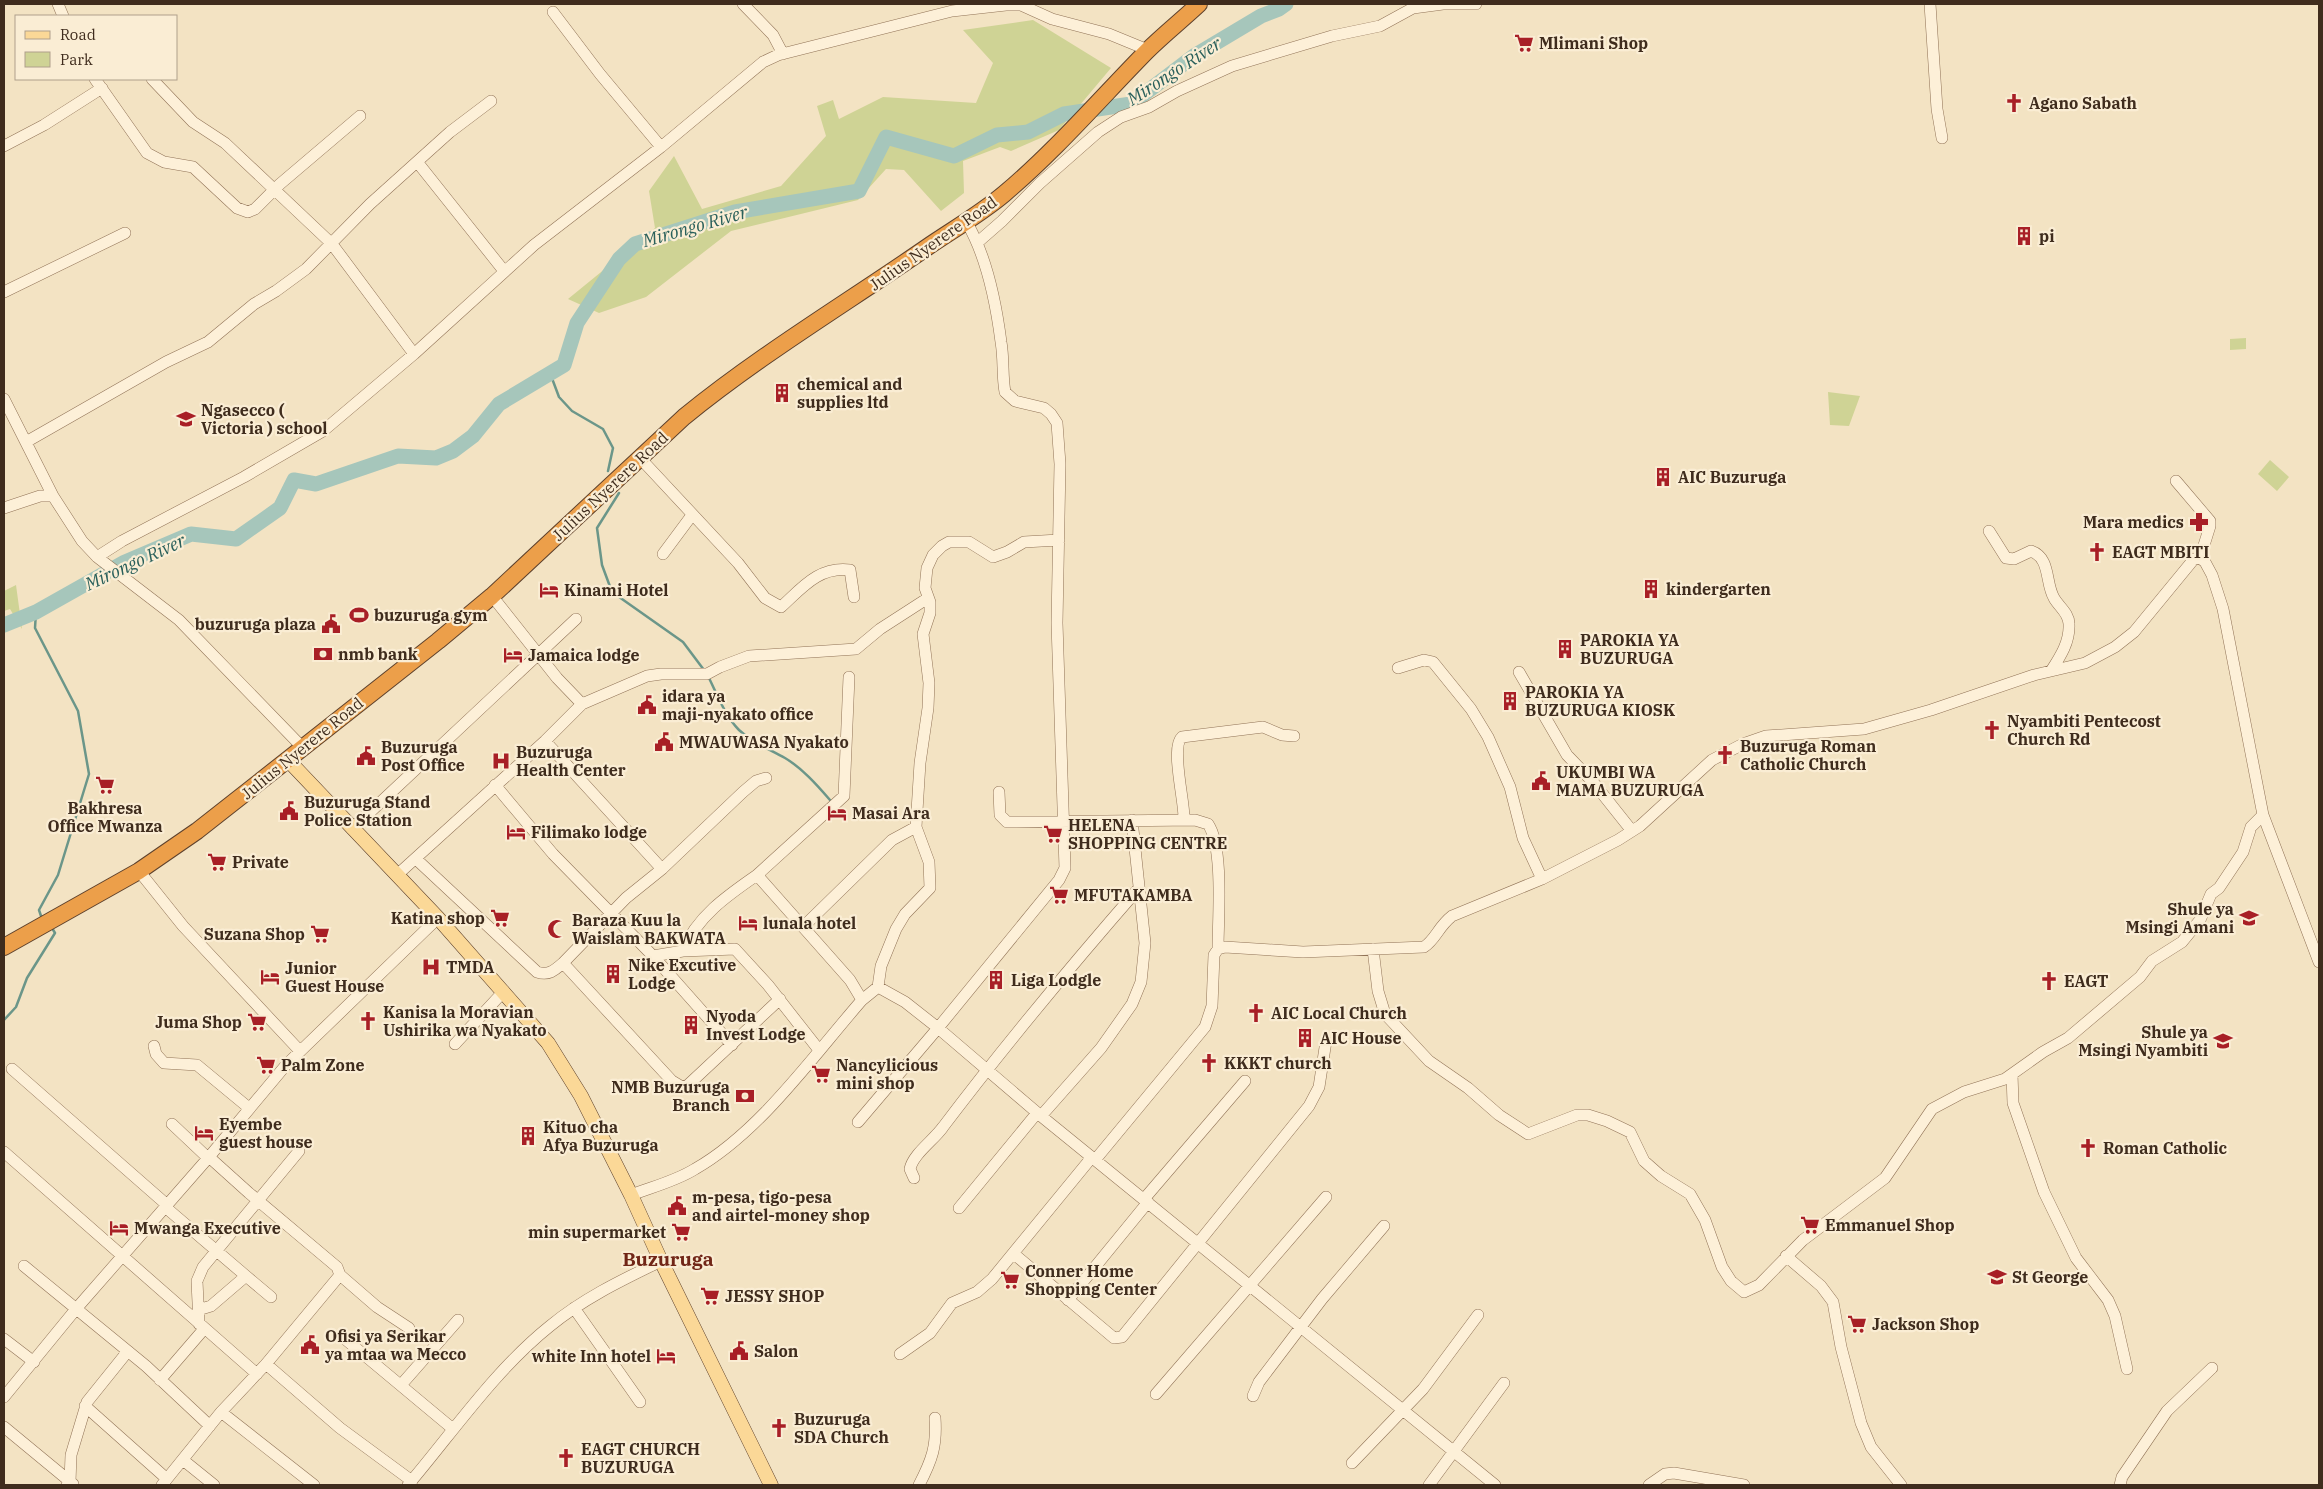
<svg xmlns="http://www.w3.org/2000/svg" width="2323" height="1489" viewBox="0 0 2323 1489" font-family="'IBM Plex Serif',serif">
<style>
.green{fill:#cfd395}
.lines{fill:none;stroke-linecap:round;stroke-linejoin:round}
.stream{stroke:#6b9689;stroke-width:2.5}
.river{stroke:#a6c6bb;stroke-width:15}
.minor-casing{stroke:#917357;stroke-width:12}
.major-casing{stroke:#5e412c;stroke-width:15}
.highway-casing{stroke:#5e412c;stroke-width:18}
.minor{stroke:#fdf0d8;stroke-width:11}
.major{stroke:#fbd897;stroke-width:14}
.highway{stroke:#ec9f4a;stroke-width:16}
.labels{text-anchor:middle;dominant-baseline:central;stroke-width:4.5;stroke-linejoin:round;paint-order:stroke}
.poi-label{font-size:16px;font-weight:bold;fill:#3f2c1d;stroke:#faedd4;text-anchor:start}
.street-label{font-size:16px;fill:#3f2c1d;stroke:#faedd4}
.water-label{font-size:18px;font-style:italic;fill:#2a605b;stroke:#faedd4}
.quarter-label{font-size:19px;font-weight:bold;fill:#712617;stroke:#faedd4}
</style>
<rect width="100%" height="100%" fill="#f3e3c3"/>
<path class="green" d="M1033,20L1111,68L1059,130L1011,151L1000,147L963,161L964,193L941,211L904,170L886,169L858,200L731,231L646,297L599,313L568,299L655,228L649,191L674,156L702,209L781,186L826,136L817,106L833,100L839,119L883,97L976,103L993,63L963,30Z
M2246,338V349L2230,350V339Z
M1828,392L1860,396L1849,426L1830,425Z
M2270,460L2289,477L2277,491L2258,474Z
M16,585L22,629L10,609L4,611V591Z"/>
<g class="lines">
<path class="stream" d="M550,373L559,397L572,411L603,429L613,448L608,471
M619,493L597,528L602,565L612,592L683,642L704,670
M36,612L35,628L78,711L89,774L58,875L39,910L41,916L44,918
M708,676C717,694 725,716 739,730C753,743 769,749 785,758C802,768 817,785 830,800
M4,1020L16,1007L27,978L55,933L52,928"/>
<path class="river" d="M4,625L36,612L123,563L191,534L236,539L280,508L294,480L316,484L398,456L436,458L453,451L473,436L499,404L564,365L577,323L619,259L635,244L735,212L859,191L886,137L954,156L997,135L1028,132L1064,114L1131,104L1194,56L1261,16L1279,9L1286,4"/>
<g class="minor-casing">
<path id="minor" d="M58,4L63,16
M743,4L773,35L783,54
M1930,4L1937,109L1942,138
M553,12L600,74L661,147
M95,79L147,153L164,162L193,167L237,208L248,212L255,209L280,184L360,116
M152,79L193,122L225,143L332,244L414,354
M4,146L44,125L102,88
M418,163L504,271
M978,242L1002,221L1040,183L1098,132L1121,117L1149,107L1177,91L1232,66L1332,36L1380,26L1413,8L1443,4H1476
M4,292L125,233
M4,399L53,496
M26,442L166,362L208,342L254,304L276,291L306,269L370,204L450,132L491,101
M640,458L738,563L765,598L781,607C802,588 819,566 850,570L854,597
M2176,481L2210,521V526L2200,558
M4,508L40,496H53L82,541L97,557L179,620L302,747
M1989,531L2006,558L2014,559L2031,551C2051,558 2045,583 2054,598C2059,607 2069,613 2069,624C2070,642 2060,657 2051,671
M663,554L692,515
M97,557L122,541L244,477L323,431L414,354L534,245L661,147L763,62L778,55L952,11L1006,5H1021L1052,19L1109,34L1148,50
M492,596L557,678L582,704
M1398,668L1424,660L1433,662L1471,709L1488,737L1510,787L1523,838L1542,879
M1519,672L1567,755L1593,782L1632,831
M849,677L844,796L757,875L850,980L862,1000
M545,741L662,869L626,898L563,963L672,1081L682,1087L688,1085L780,999
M495,785L553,854L653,956L732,1045
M999,792L1000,815L1007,822L1195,820L1208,824C1224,847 1218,920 1218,949
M1184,820C1185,802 1170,747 1182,737L1263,727L1282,735L1294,736
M352,829L576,619
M416,859L537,972C549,976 555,970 563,963
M662,869L743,792L756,781L766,778
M139,871L183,926L299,1050
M397,875L545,741L582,704L647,676L661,674H707L720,667L749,656L856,649L880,629L928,598
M804,926L892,840L916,827
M1373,949L1378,991L1385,1014L1429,1061L1468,1088L1499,1115L1528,1134L1577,1115H1588L1607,1121L1630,1132L1644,1161L1661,1176L1690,1194L1705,1220L1722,1267L1731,1281L1744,1292L1759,1285L1803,1240L1885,1178L1932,1109L1964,1092L2005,1079L2043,1052L2068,1038L2140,977L2152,961L2182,942L2200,920L2211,894L2219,888L2243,852L2251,827L2263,815
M683,951C696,917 728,895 757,875
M653,956L683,951L735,949L768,985L819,1050
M878,987L881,966L896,929L905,914L930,888L929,862L916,827L920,763L928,708L929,683L923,634L930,613V602L925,588L927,568L933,555L942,546L949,542H969L993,557L1007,552L1024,542L1059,540
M455,1044L504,991
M154,1046L156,1054L164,1063L197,1065L249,1108
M12,1069L166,1204
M2012,1074L2013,1103L2044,1192L2076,1258L2108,1300L2115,1316L2127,1369
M1041,1116L1101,1048L1132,1004L1141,982L1145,943L1132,820
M858,1122L938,1028L1059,880L1065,868L1057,623L1060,464L1057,423L1051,414L1044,408L1015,401L1005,392C1002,376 1004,359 1001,342C996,303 987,257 967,223
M172,1124L208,1158
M4,1152L257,1374
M1095,1160L1205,1027L1212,1006L1214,955L1218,949L1225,947L1303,952L1424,947C1436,939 1438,927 1452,916L1542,879L1618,840L1640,826L1712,760L1743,744L1766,736L1864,729L1931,710L2034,675L2085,663L2115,647L2134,632L2194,559L2200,558L2205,562L2212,575L2223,609L2263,815L2319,962
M914,1178L910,1169C913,1154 934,1140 943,1127C1005,1045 1071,966 1139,888
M631,1195C652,1187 676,1181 695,1169C760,1132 813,1056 862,1000L878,987L905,1002L938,1028L1041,1116L1495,1485
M1144,1199L1245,1081
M164,1206L246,1276
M959,1208L1037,1113
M1014,1254L1114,1338L1122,1337L1309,1106L1319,1087L1326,1041
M1786,1256L1821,1286L1833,1302L1841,1347L1861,1423L1871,1447L1901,1485
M24,1266L146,1366L210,1426
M340,1275L377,1307L409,1328
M1068,1300L1148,1202
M574,1308L640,1402
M198,1310L211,1306L246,1276L271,1297
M199,1324L197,1281L203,1267L299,1151
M4,1339L34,1362
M345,1339L453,1429
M900,1354L930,1333L952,1303L977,1292L992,1279L1092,1157
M266,1364L340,1428L412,1481
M160,1380L204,1329
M401,1385L458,1320
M1156,1394L1326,1197
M1253,1396L1259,1382L1322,1299L1384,1226
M4,1397L76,1309L209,1157L286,1065L438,918
M85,1406L167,1479
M221,1412L314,1485
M4,1427L73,1484
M183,1460L214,1485
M1352,1463L1423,1389L1478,1315
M67,1485L70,1482L71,1455L87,1402L128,1351
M162,1485L221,1412L266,1364L340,1275L337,1267L249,1193L209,1157
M408,1485C453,1432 495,1370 550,1326C584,1298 622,1280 661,1261
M919,1485C932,1460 937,1446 935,1418
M1429,1485L1504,1383
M1649,1485L1665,1474L1674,1473L1744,1485
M2120,1485L2122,1477L2167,1411L2212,1368"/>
</g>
<g class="major-casing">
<path id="major" d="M287,759L438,918L548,1043L581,1096L631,1195L661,1261L771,1485"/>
</g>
<g class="highway-casing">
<path id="highway" d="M4,947L139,871L197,831L253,787L438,641L492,596L684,417C760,355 845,304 926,248C952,230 979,215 1004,194C1055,151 1099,100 1146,52C1163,35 1182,20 1199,4"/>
</g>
<use href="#minor" class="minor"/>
<use href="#major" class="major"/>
<use href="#highway" class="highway"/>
</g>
<defs>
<g id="supermarket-bare" transform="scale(1.5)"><path d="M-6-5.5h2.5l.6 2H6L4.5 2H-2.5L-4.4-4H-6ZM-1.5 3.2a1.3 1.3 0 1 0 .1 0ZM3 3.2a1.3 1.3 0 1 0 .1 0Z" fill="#a81f26" stroke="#faedd4" stroke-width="2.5" paint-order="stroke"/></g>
<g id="church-bare" transform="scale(1.5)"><path d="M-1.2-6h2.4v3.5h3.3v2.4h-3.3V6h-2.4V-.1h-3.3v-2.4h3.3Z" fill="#a81f26" stroke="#faedd4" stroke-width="2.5" paint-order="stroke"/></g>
<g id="building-bare" transform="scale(1.5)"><path d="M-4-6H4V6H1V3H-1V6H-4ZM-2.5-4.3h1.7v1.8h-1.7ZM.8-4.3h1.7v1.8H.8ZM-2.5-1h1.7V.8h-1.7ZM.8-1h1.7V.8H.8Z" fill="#a81f26" stroke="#faedd4" stroke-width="2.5" paint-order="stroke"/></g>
<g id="school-bare" transform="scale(1.5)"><path d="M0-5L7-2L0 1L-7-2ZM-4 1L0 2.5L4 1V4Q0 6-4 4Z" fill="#a81f26" stroke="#faedd4" stroke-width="2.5" paint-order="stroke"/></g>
<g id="pharmacy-bare" transform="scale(1.5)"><path d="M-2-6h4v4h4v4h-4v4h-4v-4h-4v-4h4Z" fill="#a81f26" stroke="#faedd4" stroke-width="2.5" paint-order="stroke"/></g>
<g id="hotel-bare" transform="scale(1.5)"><path d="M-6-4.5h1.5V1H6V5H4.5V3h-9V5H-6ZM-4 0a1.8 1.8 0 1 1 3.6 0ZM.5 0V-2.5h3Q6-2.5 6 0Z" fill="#a81f26" stroke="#faedd4" stroke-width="2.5" paint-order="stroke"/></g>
<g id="stadium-bare" transform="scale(1.5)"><path d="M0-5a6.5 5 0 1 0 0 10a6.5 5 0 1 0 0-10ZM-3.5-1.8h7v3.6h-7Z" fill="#a81f26" stroke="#faedd4" stroke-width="2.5" paint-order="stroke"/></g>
<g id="civic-bare" transform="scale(1.5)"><path d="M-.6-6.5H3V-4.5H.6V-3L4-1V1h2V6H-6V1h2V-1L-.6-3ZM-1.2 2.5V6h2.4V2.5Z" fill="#a81f26" stroke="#faedd4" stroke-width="2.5" paint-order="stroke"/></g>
<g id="bank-bare" transform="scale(1.5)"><path d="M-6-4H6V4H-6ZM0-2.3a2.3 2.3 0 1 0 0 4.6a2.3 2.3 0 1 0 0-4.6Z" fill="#a81f26" stroke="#faedd4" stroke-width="2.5" paint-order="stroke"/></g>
<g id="hospital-bare" transform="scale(1.5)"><path d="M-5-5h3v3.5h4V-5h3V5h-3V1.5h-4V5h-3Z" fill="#a81f26" stroke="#faedd4" stroke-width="2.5" paint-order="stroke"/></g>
<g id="mosque-bare" transform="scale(1.5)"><path d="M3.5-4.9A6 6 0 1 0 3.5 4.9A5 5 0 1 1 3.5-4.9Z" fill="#a81f26" stroke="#faedd4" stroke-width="2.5" paint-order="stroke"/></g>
</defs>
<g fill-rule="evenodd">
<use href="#supermarket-bare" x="1524" y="43"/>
<use href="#church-bare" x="2014" y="103"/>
<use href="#building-bare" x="2024" y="236"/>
<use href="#building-bare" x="782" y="393"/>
<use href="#school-bare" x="186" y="419"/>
<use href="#building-bare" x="1663" y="477"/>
<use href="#pharmacy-bare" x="2199" y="522"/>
<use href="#church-bare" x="2097" y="552"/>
<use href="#building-bare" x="1651" y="589"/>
<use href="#hotel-bare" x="549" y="590"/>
<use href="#stadium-bare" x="359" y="615"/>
<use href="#civic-bare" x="331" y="624"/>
<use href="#building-bare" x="1565" y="649"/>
<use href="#bank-bare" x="323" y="654"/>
<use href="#hotel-bare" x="513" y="655"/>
<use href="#building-bare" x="1510" y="701"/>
<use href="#civic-bare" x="647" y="705"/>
<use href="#church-bare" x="1992" y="730"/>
<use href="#civic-bare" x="664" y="742"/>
<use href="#church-bare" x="1725" y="755"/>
<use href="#civic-bare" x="366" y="756"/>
<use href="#hospital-bare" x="501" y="761"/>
<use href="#civic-bare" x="1541" y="781"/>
<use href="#supermarket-bare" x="105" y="785"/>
<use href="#civic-bare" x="289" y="811"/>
<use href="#hotel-bare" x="837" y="813"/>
<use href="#hotel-bare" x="516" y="832"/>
<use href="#supermarket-bare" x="1053" y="834"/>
<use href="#supermarket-bare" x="217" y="862"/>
<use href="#supermarket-bare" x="1059" y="895"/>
<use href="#supermarket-bare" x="500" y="918"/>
<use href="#school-bare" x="2249" y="918"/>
<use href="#hotel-bare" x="748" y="923"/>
<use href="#mosque-bare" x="557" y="929"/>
<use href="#supermarket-bare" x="320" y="934"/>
<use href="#hospital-bare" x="431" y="967"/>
<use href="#building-bare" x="613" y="974"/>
<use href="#hotel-bare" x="270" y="977"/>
<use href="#building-bare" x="996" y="980"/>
<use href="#church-bare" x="2049" y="981"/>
<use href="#church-bare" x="1256" y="1013"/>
<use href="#church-bare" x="368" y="1021"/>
<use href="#supermarket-bare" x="257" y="1022"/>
<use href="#building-bare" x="691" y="1025"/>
<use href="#building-bare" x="1305" y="1038"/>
<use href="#school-bare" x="2223" y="1041"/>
<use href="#church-bare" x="1209" y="1063"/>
<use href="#supermarket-bare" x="266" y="1065"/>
<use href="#supermarket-bare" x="821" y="1074"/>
<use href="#bank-bare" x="745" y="1096"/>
<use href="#hotel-bare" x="204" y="1133"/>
<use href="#building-bare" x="528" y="1136"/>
<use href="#church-bare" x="2088" y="1148"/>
<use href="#civic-bare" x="677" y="1206"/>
<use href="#supermarket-bare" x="1810" y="1225"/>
<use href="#hotel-bare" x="119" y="1228"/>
<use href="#supermarket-bare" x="681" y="1232"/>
<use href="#school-bare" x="1997" y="1277"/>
<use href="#supermarket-bare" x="1010" y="1280"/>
<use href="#supermarket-bare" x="710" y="1296"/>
<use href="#supermarket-bare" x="1857" y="1324"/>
<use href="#civic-bare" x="310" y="1345"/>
<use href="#civic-bare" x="739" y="1351"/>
<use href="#hotel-bare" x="666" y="1356"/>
<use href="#church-bare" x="779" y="1428"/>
<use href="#church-bare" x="566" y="1458"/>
</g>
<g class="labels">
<g class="poi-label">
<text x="1539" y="43">Mlimani Shop</text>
<text x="2029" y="103">Agano Sabath</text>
<text x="2039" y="236">pi</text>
<text x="797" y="384">chemical and<tspan x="797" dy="18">supplies ltd</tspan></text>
<text x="201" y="410">Ngasecco (<tspan x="201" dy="18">Victoria ) school</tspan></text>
<text x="1678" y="477">AIC Buzuruga</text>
<text x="2184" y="522" text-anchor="end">Mara medics</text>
<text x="2112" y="552">EAGT MBITI</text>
<text x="1666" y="589">kindergarten</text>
<text x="564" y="590">Kinami Hotel</text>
<text x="374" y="615">buzuruga gym</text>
<text x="316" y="624" text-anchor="end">buzuruga plaza</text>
<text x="1580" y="640">PAROKIA YA<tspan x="1580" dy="18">BUZURUGA</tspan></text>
<text x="338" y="654">nmb bank</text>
<text x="528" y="655">Jamaica lodge</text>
<text x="1525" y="692">PAROKIA YA<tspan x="1525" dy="18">BUZURUGA KIOSK</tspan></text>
<text x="662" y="696">idara ya<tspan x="662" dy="18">maji-nyakato office</tspan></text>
<text x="2007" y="721">Nyambiti Pentecost<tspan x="2007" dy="18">Church Rd</tspan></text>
<text x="679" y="742">MWAUWASA Nyakato</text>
<text x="1740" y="746">Buzuruga Roman<tspan x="1740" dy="18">Catholic Church</tspan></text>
<text x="381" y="747">Buzuruga<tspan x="381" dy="18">Post Office</tspan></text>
<text x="516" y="752">Buzuruga<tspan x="516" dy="18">Health Center</tspan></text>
<text x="1556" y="772">UKUMBI WA<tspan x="1556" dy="18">MAMA BUZURUGA</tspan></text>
<text x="304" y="802">Buzuruga Stand<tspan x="304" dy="18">Police Station</tspan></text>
<text x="105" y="808" text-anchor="middle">Bakhresa<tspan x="105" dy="18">Office Mwanza</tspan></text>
<text x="852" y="813">Masai Ara</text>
<text x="1068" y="825">HELENA<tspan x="1068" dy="18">SHOPPING CENTRE</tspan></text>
<text x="531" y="832">Filimako lodge</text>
<text x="232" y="862">Private</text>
<text x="1074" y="895">MFUTAKAMBA</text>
<text x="2234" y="909" text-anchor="end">Shule ya<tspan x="2234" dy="18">Msingi Amani</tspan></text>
<text x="485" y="918" text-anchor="end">Katina shop</text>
<text x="572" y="920">Baraza Kuu la<tspan x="572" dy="18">Waislam BAKWATA</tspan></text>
<text x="763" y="923">lunala hotel</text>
<text x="305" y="934" text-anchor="end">Suzana Shop</text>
<text x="628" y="965">Nike Excutive<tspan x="628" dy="18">Lodge</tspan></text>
<text x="446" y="967">TMDA</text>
<text x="285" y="968">Junior<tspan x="285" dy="18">Guest House</tspan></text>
<text x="1011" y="980">Liga Lodgle</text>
<text x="2064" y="981">EAGT</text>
<text x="383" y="1012">Kanisa la Moravian<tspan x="383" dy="18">Ushirika wa Nyakato</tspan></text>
<text x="1271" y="1013">AIC Local Church</text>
<text x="706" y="1016">Nyoda<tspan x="706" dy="18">Invest Lodge</tspan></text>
<text x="242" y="1022" text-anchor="end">Juma Shop</text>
<text x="2208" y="1032" text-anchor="end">Shule ya<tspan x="2208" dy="18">Msingi Nyambiti</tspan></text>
<text x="1320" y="1038">AIC House</text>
<text x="1224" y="1063">KKKT church</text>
<text x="281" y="1065">Palm Zone</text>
<text x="836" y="1065">Nancylicious<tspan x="836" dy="18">mini shop</tspan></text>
<text x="730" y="1087" text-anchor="end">NMB Buzuruga<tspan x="730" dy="18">Branch</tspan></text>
<text x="219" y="1124">Eyembe<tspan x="219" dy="18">guest house</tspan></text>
<text x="543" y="1127">Kituo cha<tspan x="543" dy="18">Afya Buzuruga</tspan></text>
<text x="2103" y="1148">Roman Catholic</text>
<text x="692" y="1197">m-pesa, tigo-pesa<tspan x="692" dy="18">and airtel-money shop</tspan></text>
<text x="1825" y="1225">Emmanuel Shop</text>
<text x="134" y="1228">Mwanga Executive</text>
<text x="666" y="1232" text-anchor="end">min supermarket</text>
<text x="1025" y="1271">Conner Home<tspan x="1025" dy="18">Shopping Center</tspan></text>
<text x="2012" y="1277">St George</text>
<text x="725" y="1296">JESSY SHOP</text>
<text x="1872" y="1324">Jackson Shop</text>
<text x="325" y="1336">Ofisi ya Serikar<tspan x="325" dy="18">ya mtaa wa Mecco</tspan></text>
<text x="754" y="1351">Salon</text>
<text x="651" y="1356" text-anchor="end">white Inn hotel</text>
<text x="794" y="1419">Buzuruga<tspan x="794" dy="18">SDA Church</tspan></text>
<text x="581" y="1449">EAGT CHURCH<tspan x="581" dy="18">BUZURUGA</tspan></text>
</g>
<g class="street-label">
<text transform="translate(933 243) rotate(-35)">Julius Nyerere Road</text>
<text transform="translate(610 486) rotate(-43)">Julius Nyerere Road</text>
<text transform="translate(302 748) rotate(-39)">Julius Nyerere Road</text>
</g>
<g class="water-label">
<text transform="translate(1174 71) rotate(-33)">Mirongo River</text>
<text transform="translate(695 226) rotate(-16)">Mirongo River</text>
<text transform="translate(135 562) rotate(-25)">Mirongo River</text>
</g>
<g class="quarter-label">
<text x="668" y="1259">Buzuruga</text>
</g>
</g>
<rect width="2323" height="1489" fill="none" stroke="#3f2c1d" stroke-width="10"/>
<rect x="15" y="15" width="162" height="65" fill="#faedd4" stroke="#afa08b"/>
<rect x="25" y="31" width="25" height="8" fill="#fbd897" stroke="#afa08b"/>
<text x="60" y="40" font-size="15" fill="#3f2c1d">Road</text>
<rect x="25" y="52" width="25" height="15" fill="#cfd395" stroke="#afa08b"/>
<text x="60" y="65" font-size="15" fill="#3f2c1d">Park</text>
</svg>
